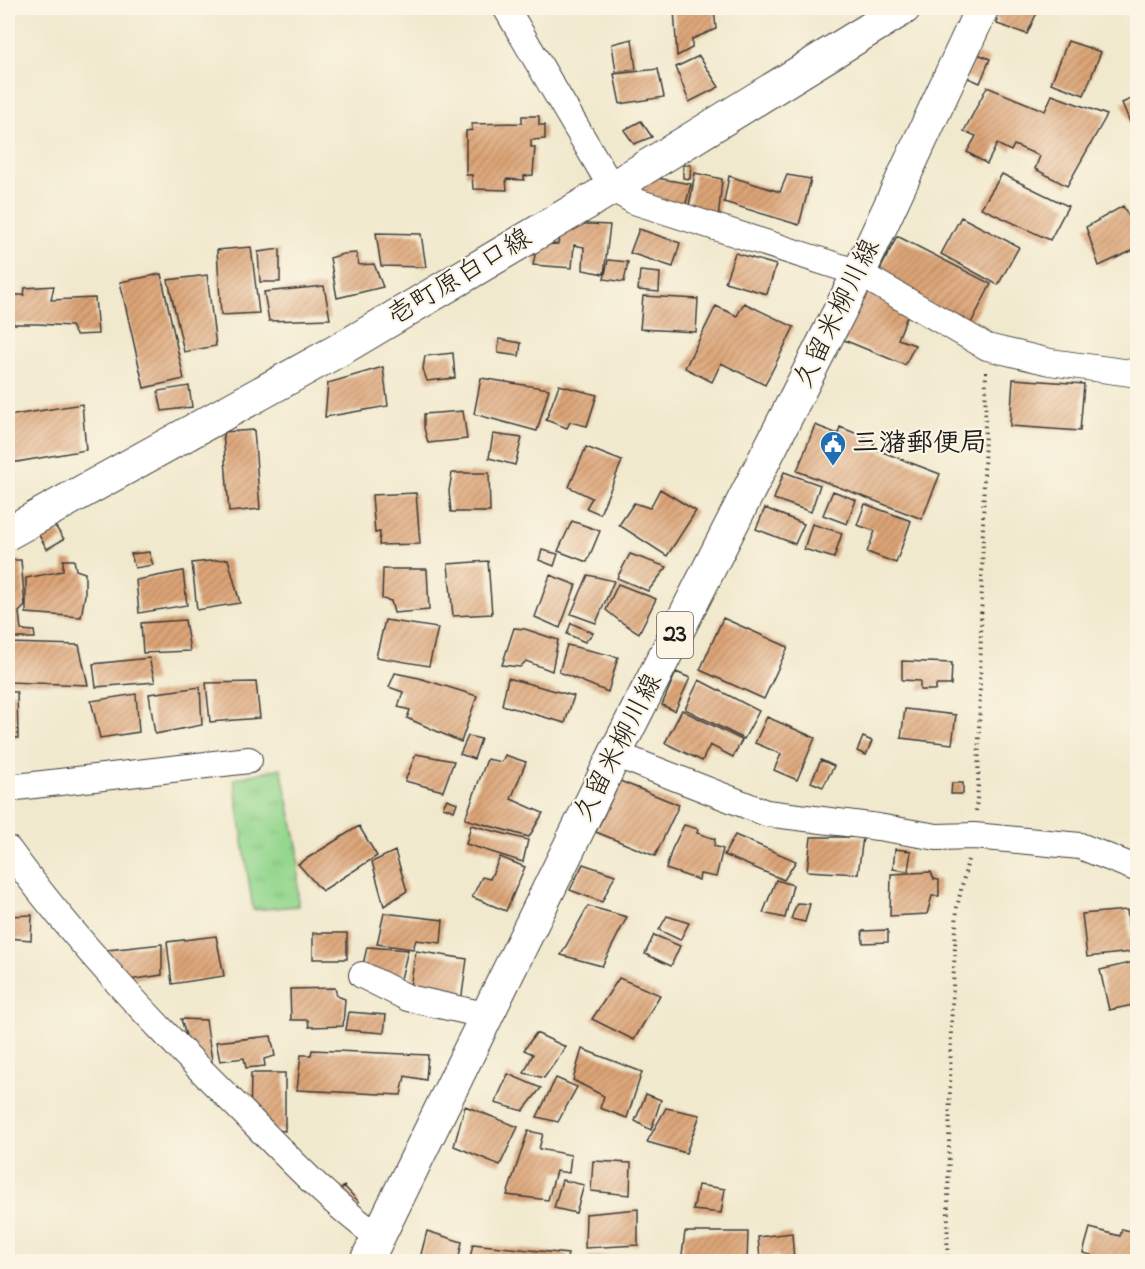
<svg xmlns="http://www.w3.org/2000/svg" width="1145" height="1269" viewBox="0 0 1145 1269" font-family="'Indie Flower','Klee One',sans-serif">
<style>
.grass{fill:url(#grass-tufts);stroke:#587a56;stroke-width:1.5}
.lines{fill:none;stroke-linecap:round;stroke-linejoin:round}
.stream{stroke:#62c3e0;stroke-width:8}
.building{fill:url(#building-hatch)}
.street-casing{stroke:#3c3b37;stroke-width:28}
.secondary-casing{stroke:#3c3b37;stroke-width:35}
.primary-casing{stroke:#3c3b37;stroke-width:35}
.path{stroke:#3c3b37;stroke-width:4;stroke-dasharray:1.5 4.5;stroke-linecap:butt}
.street{stroke:#fff;stroke-width:26}
.secondary{stroke:#fff;stroke-width:33}
.primary{stroke:#fff;stroke-width:33}
.labels{text-anchor:middle;dominant-baseline:central;stroke-width:4.5;stroke-linejoin:round;paint-order:stroke}
.shield{fill:#fcf5e5;stroke:#5f5d58;stroke-width:1.5}
.shield-label{font-size:26px;font-weight:bold;fill:#1c1c1c}
.street-label{font-size:27px;fill:#1c1c1c;stroke:#fcf5e5}
.poi-label{font-size:27px;font-weight:bold;fill:#1c1c1c;stroke:#fcf5e5;text-anchor:start}
</style>
<defs>
<pattern id="grass-tufts" width="24" height="20" patternUnits="userSpaceOnUse" patternTransform="scale(1.5)"><rect width="24" height="20" fill="#95d78f"/><path d="M3 7l-1-3M5 7V3M7 7l1-3M15 17l-1-3M17 17v-4M19 17l1-3" fill="none" stroke="#80b87b"/></pattern>
<pattern id="building-hatch" width="6" height="6" patternUnits="userSpaceOnUse" patternTransform="scale(1.5)"><rect width="6" height="6" fill="#dda477"/><path d="M-1 1l2-2M0 6l6-6M5 7l2-2" fill="none" stroke="#b28561"/></pattern>
</defs>
<rect width="100%" height="100%" fill="#fcf5e5"/>
<filter id="ink" filterUnits="userSpaceOnUse"><feTurbulence type="fractalNoise" baseFrequency=".0167" numOctaves="2"/><feDisplacementMap in="SourceGraphic" scale="12" xChannelSelector="R" yChannelSelector="G"/><feConvolveMatrix kernelMatrix="1 2 1 2 8 2 1 2 1" color-interpolation-filters="sRGB"/></filter>
<filter id="wash" filterUnits="userSpaceOnUse"><feTurbulence type="fractalNoise" baseFrequency=".008" numOctaves="4" result="noise"/><feDisplacementMap in="SourceGraphic" scale="24" xChannelSelector="R" yChannelSelector="G"/><feGaussianBlur stdDeviation="1.35" result="paint"/><feColorMatrix in="noise" values="0 0 0 0 0 0 0 0 0 0 0 0 0 0 0 0 0 1.4 0 .05"/><feComposite in="paint" operator="in"/></filter>
<g filter="url(#wash)">
<rect width="100%" height="100%" fill="#f1e9cd"/>
<path class="grass" d="M281,768L298,850V906L253,910L234,779Z"/>
<g class="lines">
<path class="stream" d="M919,1262H932"/>
</g>
<g id="blocks">
<path class="building" d="M688,8H714L716,29L692,39V48L677,56L674,9Z
M986,8H1039L1027,34L997,24L998,20L983,13Z
M632,39L636,69L616,72L612,44Z
M1068,41L1101,52L1084,95L1051,83Z
M970,51L990,59L980,83L959,74Z
M699,56L719,87L689,102L676,67Z
M658,69L664,97L620,104L614,74Z
M987,87L1045,111L1052,95L1107,115L1067,186L1035,169L1040,156L1014,145L1011,151L997,144L987,164L967,152L976,136L964,131Z
M1138,96V125L1132,127L1122,103Z
M522,116H539V125H545V139L531,140V147H535L533,175L524,176V180L506,179L507,190L473,189L472,175H466V131L472,130V124L522,123Z
M641,121L652,137L634,144L624,130Z
M683,165H691L690,179L683,178Z
M695,173L722,179L718,221L688,211Z
M634,174L691,184L684,211L628,194Z
M1002,174L1068,206L1050,240L981,208Z
M787,175L811,179L799,225L724,202L729,176L780,192Z
M1123,206L1138,233V248L1099,266L1086,227Z
M961,217L1019,247L998,285L941,254Z
M564,223L610,225L604,274L583,270L584,247L574,245L572,268L533,265L537,245L558,244Z
M639,229L680,243L673,267L630,253Z
M376,233L421,234L426,267L381,266Z
M897,236L991,284L969,327L878,274Z
M251,247L259,313L221,315L217,250Z
M280,249V282H260L258,252Z
M356,253L359,265L374,264L383,287L337,298L330,258L343,254Z
M735,253L776,265L767,294L725,282Z
M608,260L628,262L624,282L604,279Z
M640,271L660,273L659,292L638,290Z
M161,274L184,379L144,388L120,282Z
M207,275L216,346L184,352L168,280Z
M54,286L51,300L95,298L98,334L76,335L71,326L38,324H13L12,295H24L25,288Z
M324,286L330,319L269,321L264,292Z
M864,291L908,314L898,339L915,345L905,365L844,340Z
M643,296L698,299L696,332L640,329Z
M744,303L794,327L765,385L721,363L712,382L685,368L716,306L737,316Z
M499,339L521,343L519,356L498,353Z
M453,353L455,378L427,381L423,369L425,356Z
M383,367L388,406L325,417L328,383Z
M481,378L549,389L537,431L474,414Z
M1013,379L1084,384L1080,431L1010,426Z
M559,385L597,395L587,426L570,422L567,428L546,420Z
M189,386L192,407L162,411L158,391Z
M82,404L86,450L11,463L9,444H8V416Z
M463,411L467,439L428,443L424,428V414Z
M815,425L838,434L840,427L875,441L872,448L940,474L922,519L797,471Z
M254,430L260,509L229,512L223,432Z
M493,434L522,438L515,465L489,458Z
M586,447L622,461L600,514L586,508L592,498L569,487Z
M8,460H9L11,495H8Z
M784,472L820,485L811,512L774,499Z
M452,473H489L490,512H451L449,491Z
M660,489L696,511L667,556L619,525L634,503L650,508Z
M833,491L856,500L847,524L823,515Z
M416,493L420,544L379,545L380,532L375,533L372,495Z
M865,504L911,521L896,563L867,552L875,531L857,525Z
M765,508L804,524L795,544L756,529Z
M572,521L600,531L587,562L558,551Z
M53,523L64,539L47,549L37,532Z
M812,524L842,533L834,558L804,549Z
M542,550L558,554L554,566L539,560Z
M149,552L153,565L135,568L131,554Z
M630,554L667,567L648,591L617,578Z
M228,559L240,603L197,610L192,563Z
M8,560H21L25,606L19,612L21,630L34,631L35,638H8Z
M63,560H74L76,570L85,573V595L81,617L26,613V578L63,571Z
M488,561L492,614L453,616L448,564Z
M383,569H427L429,610L394,613L391,601L382,599Z
M183,571L187,605L139,613L136,580Z
M550,575L576,585L560,628L535,617Z
M588,575L614,581L596,623L571,614Z
M618,584L656,599L639,633L621,622L606,610Z
M723,618L788,647L764,699L700,670Z
M185,620L190,651L143,653L141,623Z
M385,620L438,628L429,666L376,657Z
M571,623L593,633L585,642L567,634Z
M514,628L525,629L558,640L552,671L526,661L520,667L502,665Z
M8,643L79,645L88,685L8,682Z
M567,645L618,657L608,692L559,672Z
M149,658L155,682L96,687L93,664Z
M902,661L952,663L951,685H936V690H920V681L902,680Z
M676,672L690,678L675,711L662,705Z
M395,673L419,678L477,696L461,742L407,718L410,710L398,707L403,692L389,687Z
M508,678L574,696L565,723L502,705Z
M699,680L759,711L744,739L685,709Z
M256,682L260,718L210,722L206,683Z
M200,687L202,725L155,734L149,694Z
M8,692H17L18,738H8Z
M136,694L139,732L100,738L91,701Z
M905,709L956,715L952,744L901,738Z
M682,710L742,740L733,757L710,745L702,761L665,743Z
M767,717L815,738L797,780L774,770L781,754L755,743Z
M468,736L481,739L474,759L460,754Z
M863,737L872,741L866,755L857,751Z
M416,754L454,761L443,791L405,781Z
M505,755L526,762L511,799L543,813L529,837L465,819L487,759L502,762Z
M821,760L834,766L823,787L811,782Z
M620,781L679,805L655,856L596,832Z
M952,783H963V794H951Z
M447,799L457,803L454,811L443,807Z
M471,825L528,840L523,862L466,844Z
M684,825L698,829L697,833L715,839L714,846L723,849L716,877L700,874L699,880L666,869L672,849Z
M359,826L377,856L322,891L298,864Z
M735,835L796,861L784,880L724,855Z
M811,837H863L858,874L807,871Z
M895,849L911,851L908,871L893,869Z
M395,851L407,891L384,906L372,862Z
M500,857L525,867L506,911L472,897L482,877L490,879Z
M583,864L615,875L602,902L570,890Z
M931,872L934,879L939,880V896H932L927,914L890,916L891,874Z
M776,880L793,885L785,918L763,913Z
M797,903L810,904L805,922L791,919Z
M588,906L627,917L602,966L561,955Z
M1127,910L1131,952L1087,957L1082,914Z
M384,913L443,920L441,943L416,940L413,949L377,944Z
M32,915L31,940L8,938V916Z
M667,916L689,923L680,940L659,930Z
M888,930V942L863,943L862,931Z
M313,933H347V959H313Z
M654,935L680,946L671,966L645,954Z
M216,936L224,976L172,984L167,942Z
M162,944V975L109,983L108,950Z
M367,947L408,950L399,987L362,969Z
M416,951L467,959L461,1002L409,993Z
M1138,961V1004L1109,1010L1100,970Z
M619,978L660,995L634,1040L592,1019Z
M335,988L337,996L345,999L343,1026L309,1027L308,1020H291L290,989Z
M349,1012L386,1015L384,1033L346,1030Z
M181,1019L206,1020L212,1061H194Z
M536,1033L566,1047L544,1078L524,1073L533,1054L524,1050Z
M271,1036L275,1056L264,1059L265,1066L246,1068L244,1058L220,1061L216,1042Z
M582,1049L642,1072L627,1118L600,1108L604,1096L573,1080Z
M312,1050L428,1055L426,1080L405,1076L401,1095L297,1090L301,1055H311Z
M251,1073H285V1131L250,1127Z
M508,1074L541,1088L523,1111L495,1103Z
M556,1078L577,1087L558,1122L537,1117Z
M646,1094L661,1100L651,1130L635,1121Z
M465,1106L518,1127L500,1165L454,1146Z
M666,1108L700,1115L686,1153L647,1142Z
M528,1131L543,1134L539,1149L571,1155L569,1173L556,1171L548,1200L507,1195Z
M593,1161L631,1163L630,1195L591,1191Z
M562,1180L584,1185L576,1213L554,1208Z
M698,1185L725,1189L721,1213L693,1210Z
M344,1186L359,1202L351,1212L334,1197Z
M638,1209V1245L585,1248L586,1214Z
M1090,1228L1120,1236L1122,1229L1138,1233V1262H1090L1091,1255L1083,1253Z
M427,1231L462,1242L458,1262H419Z
M685,1232H748L747,1262H681Z
M792,1233L794,1262H778L779,1256L760,1259L758,1237Z
M473,1244L568,1254L566,1262H469Z
M589,1256L640,1257L639,1262H588Z"/>
</g>
</g>
<g filter="url(#ink)">
<use href="#blocks" fill-opacity="0" stroke="#3c3b37" stroke-width="1.5"/>
<g class="lines">
<g class="street-casing">
<path id="street" d="M506,8L612,188L634,201L859,273L987,347L1050,362L1138,374
M615,754L766,813L878,827L937,837L974,836L1080,846L1138,869
M8,788L249,760
M8,849C77,944 158,1028 241,1110C285,1154 327,1200 378,1237
M362,975L408,998L480,1014L485,1017"/>
</g>
<g class="secondary-casing">
<path id="secondary" d="M8,533L346,346L612,188L904,8"/>
</g>
<g class="primary-casing">
<path id="primary" d="M366,1262L615,754L859,273L982,8"/>
</g>
<path class="path" d="M976,811L978,786L986,372
M947,1262L951,1028L957,907L968,860"/>
<use href="#street" class="street"/>
<use href="#secondary" class="secondary"/>
<use href="#primary" class="primary"/>
</g>
</g>
<defs>
<g id="civic-pin" transform="scale(1.35)"><path d="M0 17L-7.5 6A9.5 9.5 0 1 1 7.5 6Z" fill="#1f6fb2" stroke="#fcf5e5"/><path d="M-.6-6.5H3V-4.5H.6V-3L4-1V1h2V6H-6V1h2V-1L-.6-3ZM-1.2 2.5V6h2.4V2.5Z" fill="#fff"/></g>
</defs>
<g fill-rule="evenodd">
<use href="#civic-pin" x="833" y="444"/>
</g>
<g class="labels">
<rect class="shield" x="657" y="612" width="36" height="46" rx="4.5"/>
<g class="shield-label">
<text x="675" y="635">23</text>
</g>
<g class="street-label">
<text transform="translate(460 278) rotate(-31)">壱町原白口線</text>
<text transform="translate(838 314) rotate(-64)">久留米柳川線</text>
<text transform="translate(619 748) rotate(-63)">久留米柳川線</text>
</g>
<g class="poi-label">
<text x="852" y="444">三潴郵便局</text>
</g>
</g>
<rect width="1145" height="1269" fill="none" stroke="#fcf5e5" stroke-width="30"/>
</svg>
